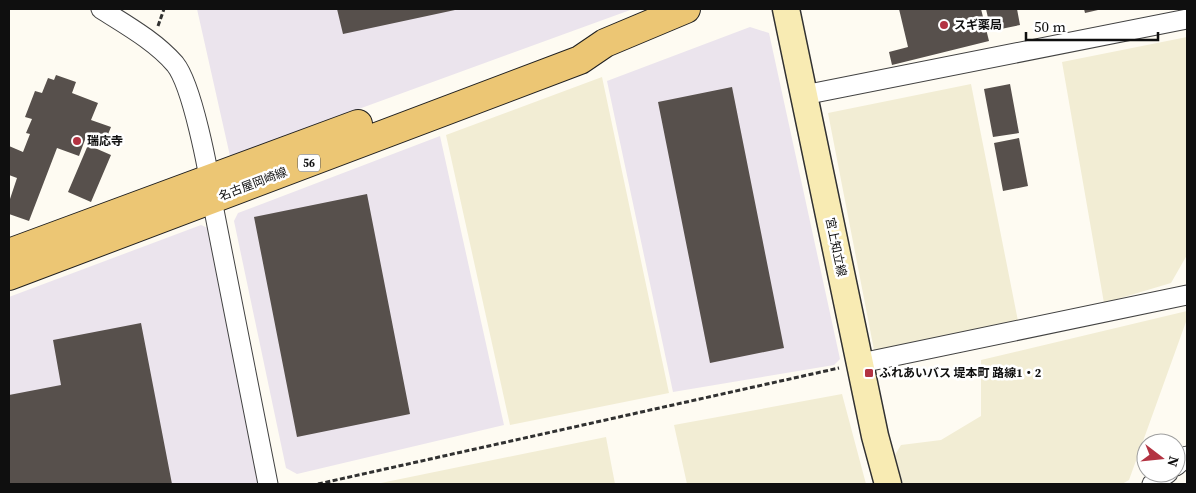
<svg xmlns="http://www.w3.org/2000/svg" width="1196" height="493" viewBox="0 0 1196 493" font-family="'Source Serif 4','Noto Sans JP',serif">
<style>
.industrial{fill:#ebe4ed}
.farmland{fill:#f2edd4}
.building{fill:#57504c}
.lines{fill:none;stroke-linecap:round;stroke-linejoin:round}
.minor-casing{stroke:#424242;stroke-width:21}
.secondary-casing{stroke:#313131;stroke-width:29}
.primary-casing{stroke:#202020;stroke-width:30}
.path{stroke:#313131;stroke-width:3;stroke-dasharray:5 2.5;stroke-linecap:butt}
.minor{stroke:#fff;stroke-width:19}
.secondary{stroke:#f8ebb3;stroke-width:26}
.primary{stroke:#ecc674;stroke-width:28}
.poi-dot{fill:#b33342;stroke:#fff;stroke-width:2}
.labels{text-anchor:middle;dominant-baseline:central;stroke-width:5;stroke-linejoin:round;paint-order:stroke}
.shield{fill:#fff;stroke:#575757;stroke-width:1}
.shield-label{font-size:11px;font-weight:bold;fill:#0f0f0f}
.poi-label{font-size:12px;font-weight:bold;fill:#0f0f0f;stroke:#fff;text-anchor:start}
.street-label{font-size:12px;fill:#0f0f0f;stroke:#fff}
</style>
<rect width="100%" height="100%" fill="#fefbf2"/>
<path class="industrial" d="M197,9H633L230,156Z
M750,27L769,33L840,359L834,365L673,392L607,81Z
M440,136L504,425L297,474L286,468L234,221L238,213Z
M201,225L210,229L264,484H9V297Z"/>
<path class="farmland" d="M1187,37V255L1171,283L1104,303L1062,62Z
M602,77L669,393L510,425L446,135Z
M971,84L1018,321L874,350L828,113Z
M1187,311V319L1129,480L1122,484H903L895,455L901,445L941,440L981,416V360Z
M842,394L866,484H687L674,425Z
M606,437L615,484H376Z"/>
<path class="building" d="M337,9H454L455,10L343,34Z
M899,9H981L989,41L892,65L889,52L908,47Z
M986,9H1017L1020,25L991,31Z
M1084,9H1098V10L1085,13Z
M56,75L76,82L72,93L98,103L91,120L111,127L104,144L86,137L79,156L57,148L29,221L9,214V202L17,178L9,175V146L23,152L30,134L26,133L32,119L25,117L35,91L42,93L48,78L54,80Z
M1010,84L1019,133L993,137L984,89Z
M732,87L784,348L710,363L658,102Z
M1019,138L1028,186L1003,191L994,143Z
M88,145L111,155L91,202L68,192Z
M367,194L410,414L297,437L254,217Z
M141,323L172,484H9V395L61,385L53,340Z"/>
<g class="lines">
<g class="minor-casing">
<path id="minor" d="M101,9C126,25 155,41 175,64C192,85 209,171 212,200L268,484
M804,95L1187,19
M861,363L1187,295
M1176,466L1187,456
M1152,484L1168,473"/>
</g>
<g class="secondary-casing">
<path id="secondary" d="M786,9L875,436L888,484"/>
</g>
<g class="primary-casing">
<path id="primary" d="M9,253L358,124
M9,276L580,60L605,43L686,9"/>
</g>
<path class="path" d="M158,26L164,9
M318,484L839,368"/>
<use href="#minor" class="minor"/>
<use href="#secondary" class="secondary"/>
<use href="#primary" class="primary"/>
</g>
<g class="poi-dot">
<circle cx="944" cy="25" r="5"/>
<circle cx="77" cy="141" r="5"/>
<rect x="864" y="368" width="10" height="10" rx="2.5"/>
</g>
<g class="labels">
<rect class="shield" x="298" y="154.5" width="22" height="17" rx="4"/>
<g class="shield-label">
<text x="309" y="163">56</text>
</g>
<g class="poi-label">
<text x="954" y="25">スギ薬局</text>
<text x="87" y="141">瑞応寺</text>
<text x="879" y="373">ふれあいバス 堤本町 路線1・2</text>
</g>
<g class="street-label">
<text transform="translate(253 184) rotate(-21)">名古屋岡崎線</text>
<text transform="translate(836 247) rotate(78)">宮上知立線</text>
</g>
</g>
<rect width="1196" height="493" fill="none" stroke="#0f0f0f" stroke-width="20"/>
<g transform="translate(1161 458) rotate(106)"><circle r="24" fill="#ffffff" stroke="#9f9f9f"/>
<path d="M0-4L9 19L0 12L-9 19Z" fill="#b33342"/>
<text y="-8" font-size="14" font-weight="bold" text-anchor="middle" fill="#0f0f0f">N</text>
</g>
<path d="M1026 32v8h132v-8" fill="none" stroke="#0f0f0f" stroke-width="2.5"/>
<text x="1034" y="32" font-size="15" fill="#0f0f0f" stroke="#ffffff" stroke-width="4" paint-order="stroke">50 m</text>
</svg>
